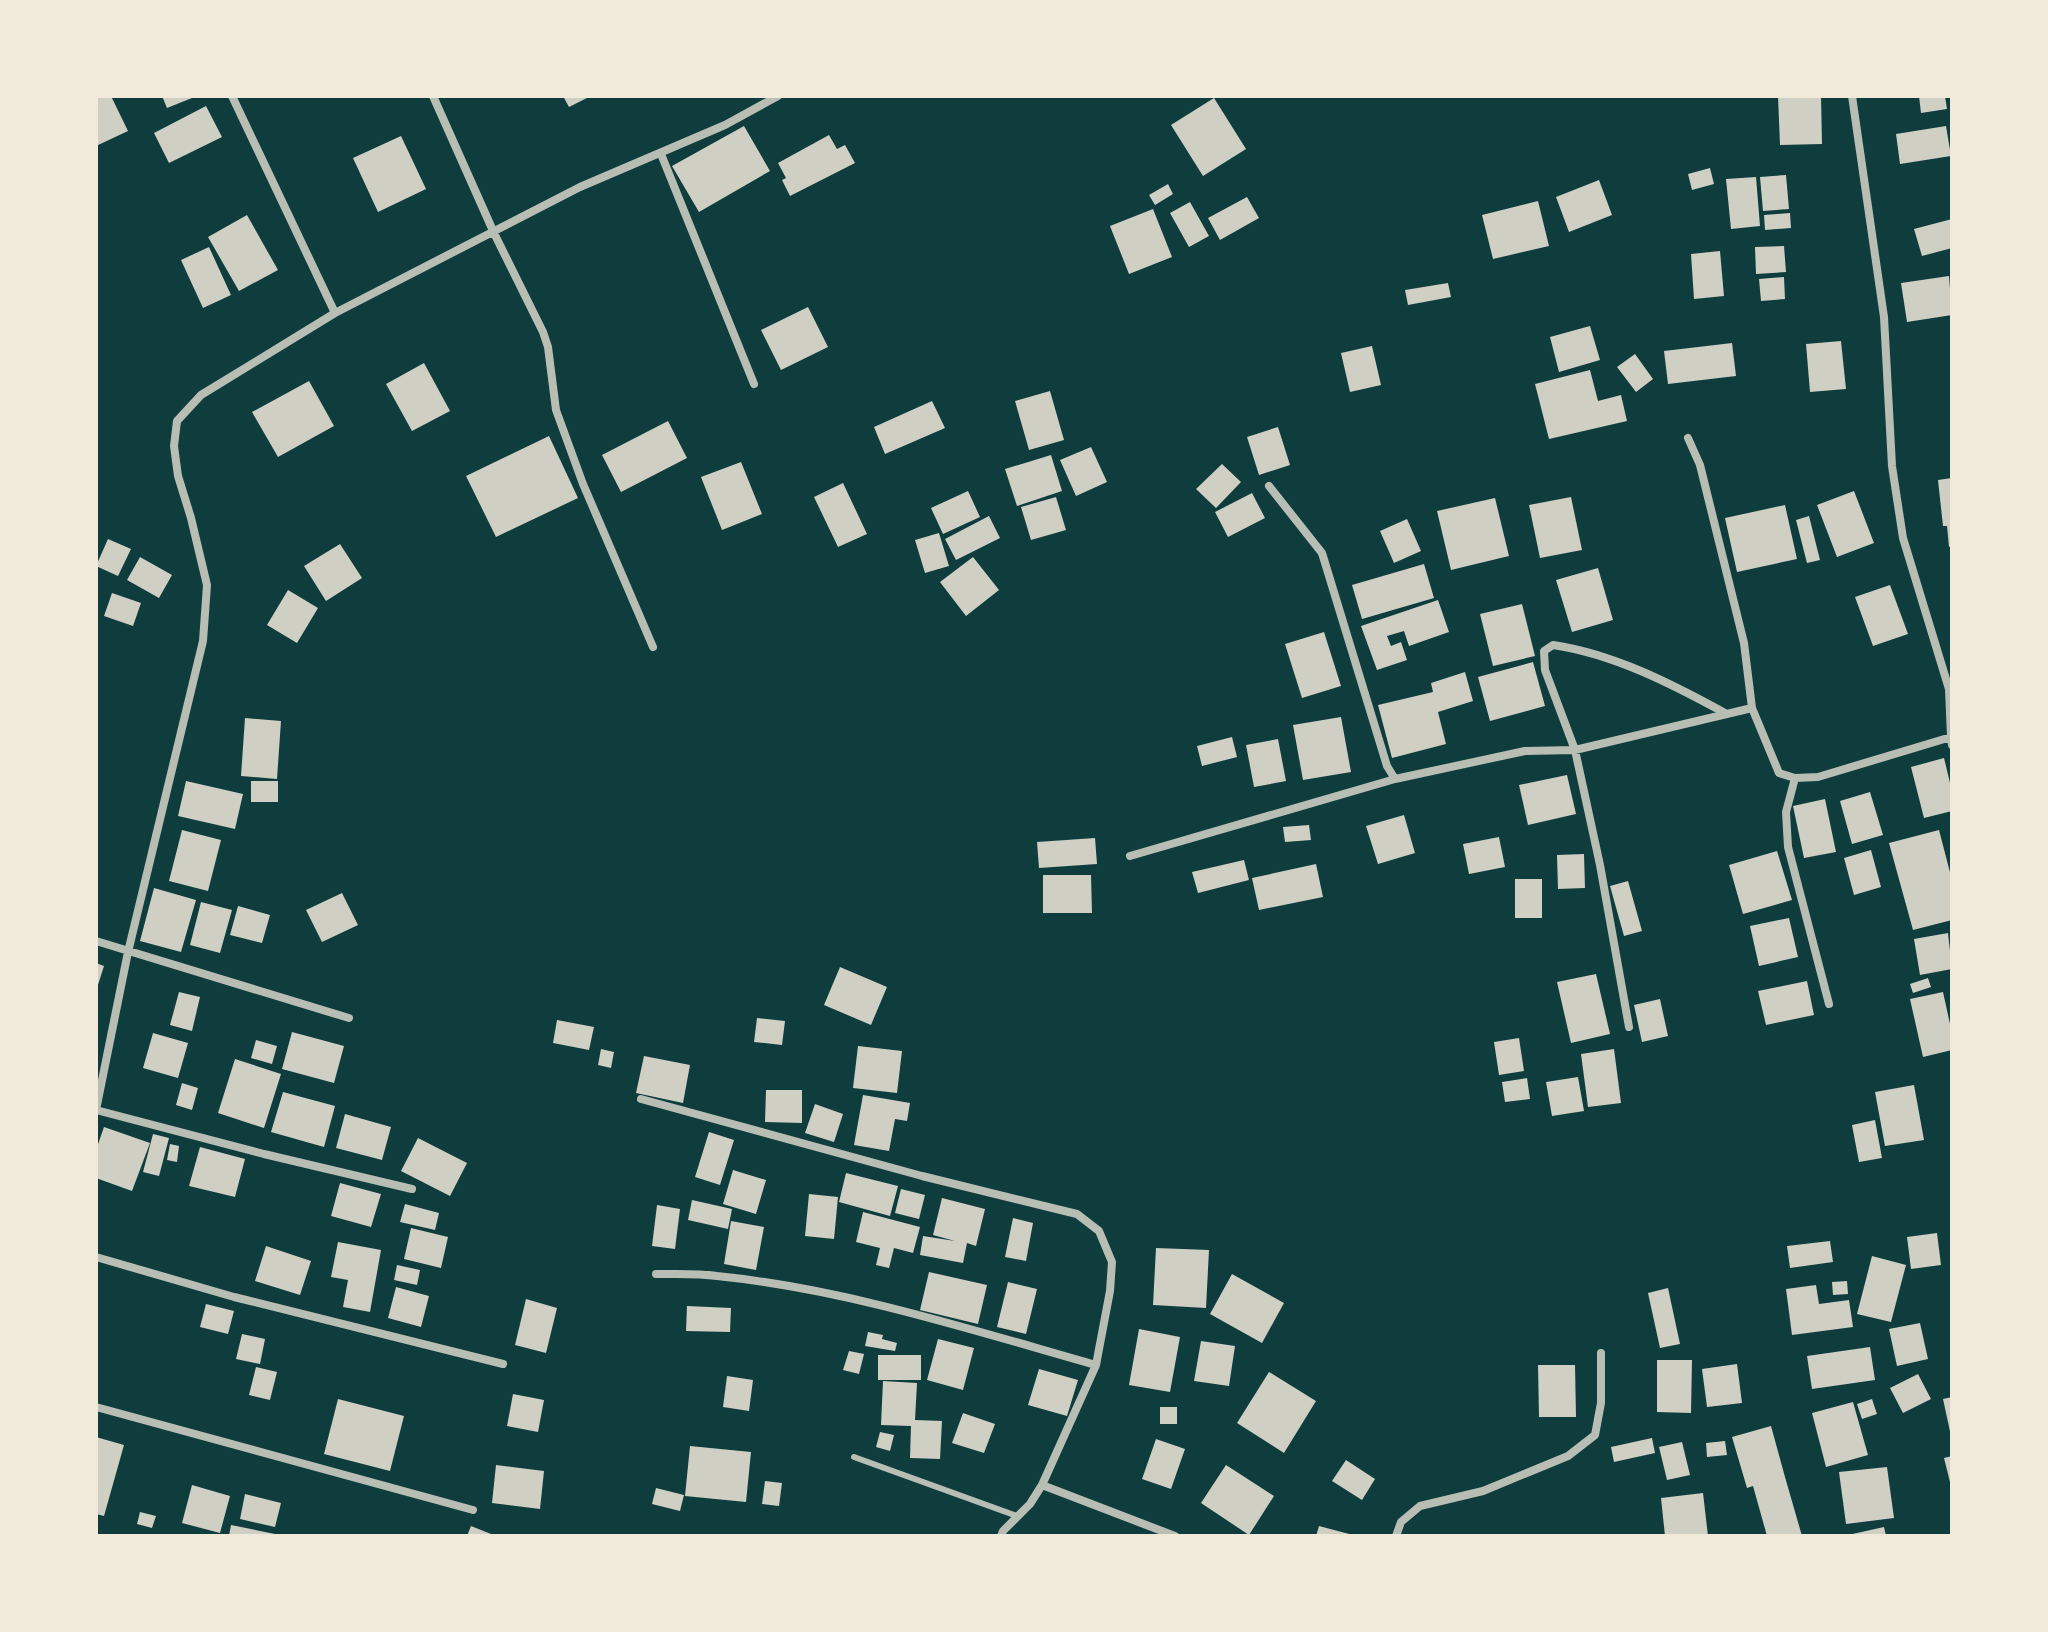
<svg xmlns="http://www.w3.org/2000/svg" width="2048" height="1632" viewBox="0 0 2048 1632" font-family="'Varela Round',sans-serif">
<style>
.building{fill:#cfcfc3}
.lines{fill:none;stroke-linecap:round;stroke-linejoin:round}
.service{stroke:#b8beb3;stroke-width:6}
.minor{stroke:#b8beb3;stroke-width:8}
</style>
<rect width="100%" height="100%" fill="#0f3d3e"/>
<path class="building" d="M96,96H111L128,131L96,146Z
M162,96H197L167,108Z
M563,96H591L569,107Z
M1778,96H1821L1822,144L1780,145Z
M1919,96H1945L1947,109L1921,113Z
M1214,98L1246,149L1203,176L1171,125Z
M206,106L222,137L169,163L154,133Z
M744,126L770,171L699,212L672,166Z
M1946,126L1951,156L1900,164L1896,134Z
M829,135L837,149L845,145L855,163L790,196L782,180L786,178L778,163Z
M401,136L426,189L378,212L353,158Z
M1710,168L1714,184L1692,190L1688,174Z
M1786,175L1789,209L1763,211L1760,177Z
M1756,177L1760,226L1731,229L1726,179Z
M1599,180L1612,215L1569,232L1556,197Z
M1168,184L1173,194L1155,205L1149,195Z
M1247,197L1259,218L1220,240L1208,218Z
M1538,201L1549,246L1493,259L1482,215Z
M1190,202L1209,236L1189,247L1170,213Z
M1153,209L1172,257L1129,274L1110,226Z
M1790,213L1791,228L1765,230L1764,215Z
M247,215L278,270L239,291L208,237Z
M1952,219V248L1922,256L1914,229Z
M1784,246L1786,272L1756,274L1755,247Z
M209,247L231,295L203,308L181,260Z
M1720,251L1724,296L1694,299L1691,254Z
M1949,276L1952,315L1907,322L1901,283Z
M1784,277L1785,299L1761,301L1759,279Z
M1448,283L1451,297L1408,305L1405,290Z
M808,307L828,347L781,370L761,330Z
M1590,326L1600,360L1559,372L1550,337Z
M1841,341L1846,389L1810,392L1806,344Z
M1732,343L1736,376L1668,384L1664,351Z
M1372,346L1381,385L1350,392L1341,353Z
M1635,354L1653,379L1636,392L1617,367Z
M424,363L450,411L412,431L386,384Z
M1590,370L1598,401L1621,395L1627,421L1549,439L1535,384Z
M309,381L334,426L278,457L252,412Z
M1050,391L1064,440L1029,450L1015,401Z
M932,401L945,428L885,454L874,427Z
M668,421L687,458L621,492L602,455Z
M1278,427L1290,465L1259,475L1247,437Z
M549,436L578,498L496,537L466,476Z
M1091,447L1107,482L1076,496L1060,460Z
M1051,455L1062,491L1017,506L1005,469Z
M741,462L762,514L722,530L701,477Z
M1222,464L1241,482L1216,508L1196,489Z
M1952,478V546L1949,547L1947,526H1943L1938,480Z
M843,483L867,534L838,547L814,497Z
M968,491L980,517L943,534L931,508Z
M1854,491L1874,543L1837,557L1817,505Z
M1252,493L1265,518L1228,537L1215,512Z
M1056,497L1066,530L1031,540L1021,507Z
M1571,497L1582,550L1540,558L1529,505Z
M1495,498L1509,556L1451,570L1437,511Z
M1785,505L1797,559L1737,572L1725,518Z
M989,516L1000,538L956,560L945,539Z
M1809,516L1820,560L1807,563L1796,520Z
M1407,519L1421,551L1394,563L1380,531Z
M939,533L949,566L925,573L915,540Z
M108,539L131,549L118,576L96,566Z
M340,544L362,578L326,601L304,566Z
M140,557L172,575L159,598L127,580Z
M973,557L999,590L966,616L940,582Z
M1424,564L1434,598L1362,619L1352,585Z
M1598,568L1613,620L1572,632L1556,580Z
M1890,585L1908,634L1873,646L1855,597Z
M288,590L318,608L297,643L267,625Z
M112,593L141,603L133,626L104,616Z
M1438,600L1449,632L1409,646L1404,631L1387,636L1391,646L1401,642L1407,660L1377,670L1361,626Z
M1522,604L1535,656L1493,666L1480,614Z
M1324,632L1341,686L1302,698L1285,644Z
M1533,662L1545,706L1490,721L1478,677Z
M1465,672L1473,701L1438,712L1446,744L1392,758L1378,705L1433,692L1431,683Z
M1341,717L1351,772L1303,780L1293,725Z
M245,718L281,721L277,779L241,776Z
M1232,737L1237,757L1202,766L1197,746Z
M1278,739L1286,781L1254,787L1246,745Z
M1944,758L1952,791V811L1924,818L1911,767Z
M1567,775L1576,814L1528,825L1519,785Z
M186,781L243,794L235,829L178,816Z
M251,781H278V802H251Z
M1870,792L1883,835L1852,844L1840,801Z
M1825,799L1836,852L1804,858L1793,806Z
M1404,815L1415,853L1378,864L1366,826Z
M1309,825L1311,840L1285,842L1283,827Z
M182,830L221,840L208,891L169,881Z
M1939,830L1952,880V920L1913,930L1889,843Z
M1499,837L1505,867L1469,874L1463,844Z
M1095,838L1097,864L1039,868L1037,842Z
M1871,850L1881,887L1854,895L1844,858Z
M1777,851L1792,900L1743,914L1729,865Z
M1584,854L1585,888L1558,889L1557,855Z
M1244,860L1249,880L1198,893L1192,872Z
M1316,864L1323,897L1259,910L1252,878Z
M1043,875H1091L1092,913H1043Z
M1515,879H1542V918H1515Z
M1628,881L1642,931L1624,936L1610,886Z
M154,888L196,900L181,952L140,941Z
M342,893L358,925L322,942L306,910Z
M201,902L232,910L220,953L190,945Z
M238,906L270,915L262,943L230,935Z
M1789,918L1798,957L1759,966L1750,926Z
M1948,933L1952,969L1920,975L1914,939Z
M96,963L104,966L97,988H96Z
M840,967L887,987L871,1025L824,1005Z
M1596,974L1610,1034L1571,1043L1557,982Z
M1928,978L1931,987L1913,993L1910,984Z
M1807,981L1814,1015L1766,1025L1758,991Z
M179,992L200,997L192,1031L170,1025Z
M1943,992L1952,1033V1050L1923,1057L1910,999Z
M1660,999L1668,1036L1642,1042L1634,1005Z
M757,1018L785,1021L782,1045L754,1042Z
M557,1020L594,1027L589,1050L553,1043Z
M292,1032L344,1046L334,1083L282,1069Z
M153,1033L188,1043L178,1078L143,1068Z
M1519,1038L1524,1071L1499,1075L1494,1042Z
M256,1040L277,1046L272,1064L251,1058Z
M858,1046L902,1051L897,1093L853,1088Z
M601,1049L614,1052L611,1068L598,1065Z
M1614,1049L1621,1103L1588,1107L1581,1054Z
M644,1056L690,1065L683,1103L636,1093Z
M235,1059L281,1074L264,1128L218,1113Z
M1578,1077L1584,1111L1552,1116L1546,1082Z
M1527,1078L1530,1099L1505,1102L1502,1082Z
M182,1083L198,1088L192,1110L176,1105Z
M1914,1085L1924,1140L1885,1146L1875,1092Z
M766,1090H802V1123L765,1122Z
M283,1092L335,1106L324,1147L271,1132Z
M863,1095L910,1103L907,1121L895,1119L889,1151L854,1145Z
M815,1104L843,1114L834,1142L805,1133Z
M345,1114L391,1127L382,1160L336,1148Z
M1875,1120L1882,1158L1859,1162L1852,1125Z
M104,1127L150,1143L132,1191L96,1178V1150Z
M709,1132L734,1140L720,1185L695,1177Z
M153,1134L169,1138L159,1176L143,1172Z
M418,1138L467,1163L450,1196L401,1171Z
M170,1144L179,1146L177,1162L167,1160Z
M200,1147L245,1159L235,1197L189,1186Z
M733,1170L766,1180L756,1214L723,1204Z
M846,1173L898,1186L890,1216L839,1202Z
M340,1183L381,1194L371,1227L331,1216Z
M901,1189L925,1195L919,1219L895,1213Z
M809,1194L838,1197L834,1239L805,1236Z
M942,1198L985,1209L976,1246L967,1243L963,1263L920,1255L923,1236L955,1241L933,1235Z
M692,1200L732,1209L728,1229L688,1220Z
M405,1204L439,1213L435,1230L400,1222Z
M657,1205L680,1209L675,1249L652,1246Z
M863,1212L920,1227L913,1253L894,1248L889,1268L876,1265L880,1248L856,1242Z
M1013,1218L1033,1223L1026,1261L1005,1257Z
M731,1221L764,1227L756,1270L724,1264Z
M411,1228L448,1237L441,1268L404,1259Z
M1937,1233L1941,1265L1911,1269L1907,1237Z
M1830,1241L1833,1262L1790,1268L1787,1246Z
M338,1242L381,1250L370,1312L343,1307L348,1280L331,1277Z
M266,1246L311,1261L300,1295L255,1281Z
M1156,1248L1209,1250L1206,1308L1153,1305Z
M1872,1256L1906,1265L1891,1322L1857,1314Z
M397,1265L420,1270L417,1285L394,1280Z
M929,1272L987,1285L978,1324L920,1310Z
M1232,1274L1284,1303L1262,1343L1210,1314Z
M1847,1281L1848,1294L1833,1295L1832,1282Z
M1008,1282L1037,1289L1026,1334L997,1327Z
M1816,1285L1819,1304L1849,1300L1853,1327L1792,1335L1786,1289Z
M396,1287L429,1296L421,1327L388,1318Z
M1668,1288L1680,1344L1660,1348L1648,1293Z
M526,1299L557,1308L546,1353L515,1345Z
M206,1304L234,1311L228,1334L200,1327Z
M687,1306L731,1308L730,1332L686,1331Z
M1920,1323L1928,1359L1897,1366L1889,1329Z
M1139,1329L1180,1337L1170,1392L1129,1385Z
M868,1332L883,1335L882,1339L897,1343L895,1351L865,1346Z
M242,1334L265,1339L260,1364L236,1359Z
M938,1339L974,1348L963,1390L927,1380Z
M1201,1341L1235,1346L1229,1386L1194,1381Z
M1870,1347L1875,1380L1812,1389L1807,1356Z
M849,1351L864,1354L859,1374L843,1370Z
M878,1355H921V1380H878Z
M1657,1360H1692L1691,1413L1657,1412Z
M1737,1364L1742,1403L1707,1407L1702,1369Z
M1538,1365H1575L1576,1417H1539Z
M256,1367L277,1372L270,1400L249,1395Z
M1039,1369L1078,1380L1067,1416L1028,1405Z
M1269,1372L1316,1401L1284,1453L1237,1423Z
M1918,1374L1931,1399L1903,1413L1890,1388Z
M727,1376L753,1380L749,1411L723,1407Z
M883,1381L917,1383L915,1420L942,1421L940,1459L910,1458L911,1426L881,1425Z
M513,1394L544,1400L538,1432L507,1426Z
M1952,1397V1435L1951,1436L1943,1399Z
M338,1399L404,1416L390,1471L324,1454Z
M1872,1399L1877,1414L1862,1419L1857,1404Z
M1853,1402L1868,1455L1826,1467L1812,1413Z
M1160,1407H1177V1424H1160Z
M963,1413L995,1424L984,1453L952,1443Z
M1771,1426L1785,1477L1802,1536H1767L1753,1486L1747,1488L1732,1437Z
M880,1432L894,1435L890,1451L876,1447Z
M96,1437L124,1445L104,1516L96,1514Z
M1652,1438L1655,1453L1614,1462L1611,1447Z
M1156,1439L1185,1449L1171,1489L1142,1479Z
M1725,1441L1727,1455L1707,1457L1706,1443Z
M1682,1442L1690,1475L1667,1480L1659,1447Z
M690,1446L751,1452L746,1502L685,1496Z
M1952,1456V1486H1951L1944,1458Z
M1346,1460L1375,1479L1362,1500L1332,1481Z
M496,1465L544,1471L540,1509L492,1503Z
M1226,1465L1274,1496L1249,1535L1201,1503Z
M1887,1467L1894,1518L1846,1524L1839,1472Z
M765,1481L782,1483L779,1506L762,1504Z
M192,1485L230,1496L220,1533L182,1523Z
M656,1488L684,1495L680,1511L652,1504Z
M1703,1493L1708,1536H1665L1661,1498Z
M245,1494L281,1503L275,1527L240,1519Z
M140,1512L156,1516L152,1528L137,1524Z
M231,1525L280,1535V1536H229Z
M471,1526L496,1536H467Z
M1319,1526L1353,1535L1352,1536H1316Z
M1884,1527L1886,1536H1848V1535Z"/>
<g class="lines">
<path class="service" d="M854,1457L1017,1516"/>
<path class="minor" d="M232,96L335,313
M433,96L494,233L543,332L548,347L556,410L583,484L653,647
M1852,96L1884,317L1892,466L1903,538L1949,689L1951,737
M661,154L754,384
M1688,438L1700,465L1744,643L1752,708L1779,773L1795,778L1818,777L1951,737L1952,745
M1269,486L1322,553L1387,766L1395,779L1525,751L1575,750L1752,708
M1795,778L1786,812L1788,847L1829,1004
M1130,856L1395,779
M96,941L349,1018
M1629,1027L1600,865L1575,750L1545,670L1544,651L1553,645C1614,654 1672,684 1725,713
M641,1099L922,1176L1077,1214L1099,1231L1112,1262L1110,1291L1096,1365L1042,1485L1030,1504L1003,1531L1001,1536
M96,1110L128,952L203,641L207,585L191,518L178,476L174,446L177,421L201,395L335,313L580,187L725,125L778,96
M96,1110L264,1154L412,1189
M96,1257L234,1297L503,1364
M656,1274C676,1274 697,1273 717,1276C846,1289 972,1330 1096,1365
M96,1407L473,1510
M1042,1485L1175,1536
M1396,1536L1401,1522L1420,1506L1483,1491L1568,1456L1595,1435L1601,1403V1353"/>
</g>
<rect width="2048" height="1632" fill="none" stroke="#f1e9da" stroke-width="196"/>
</svg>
